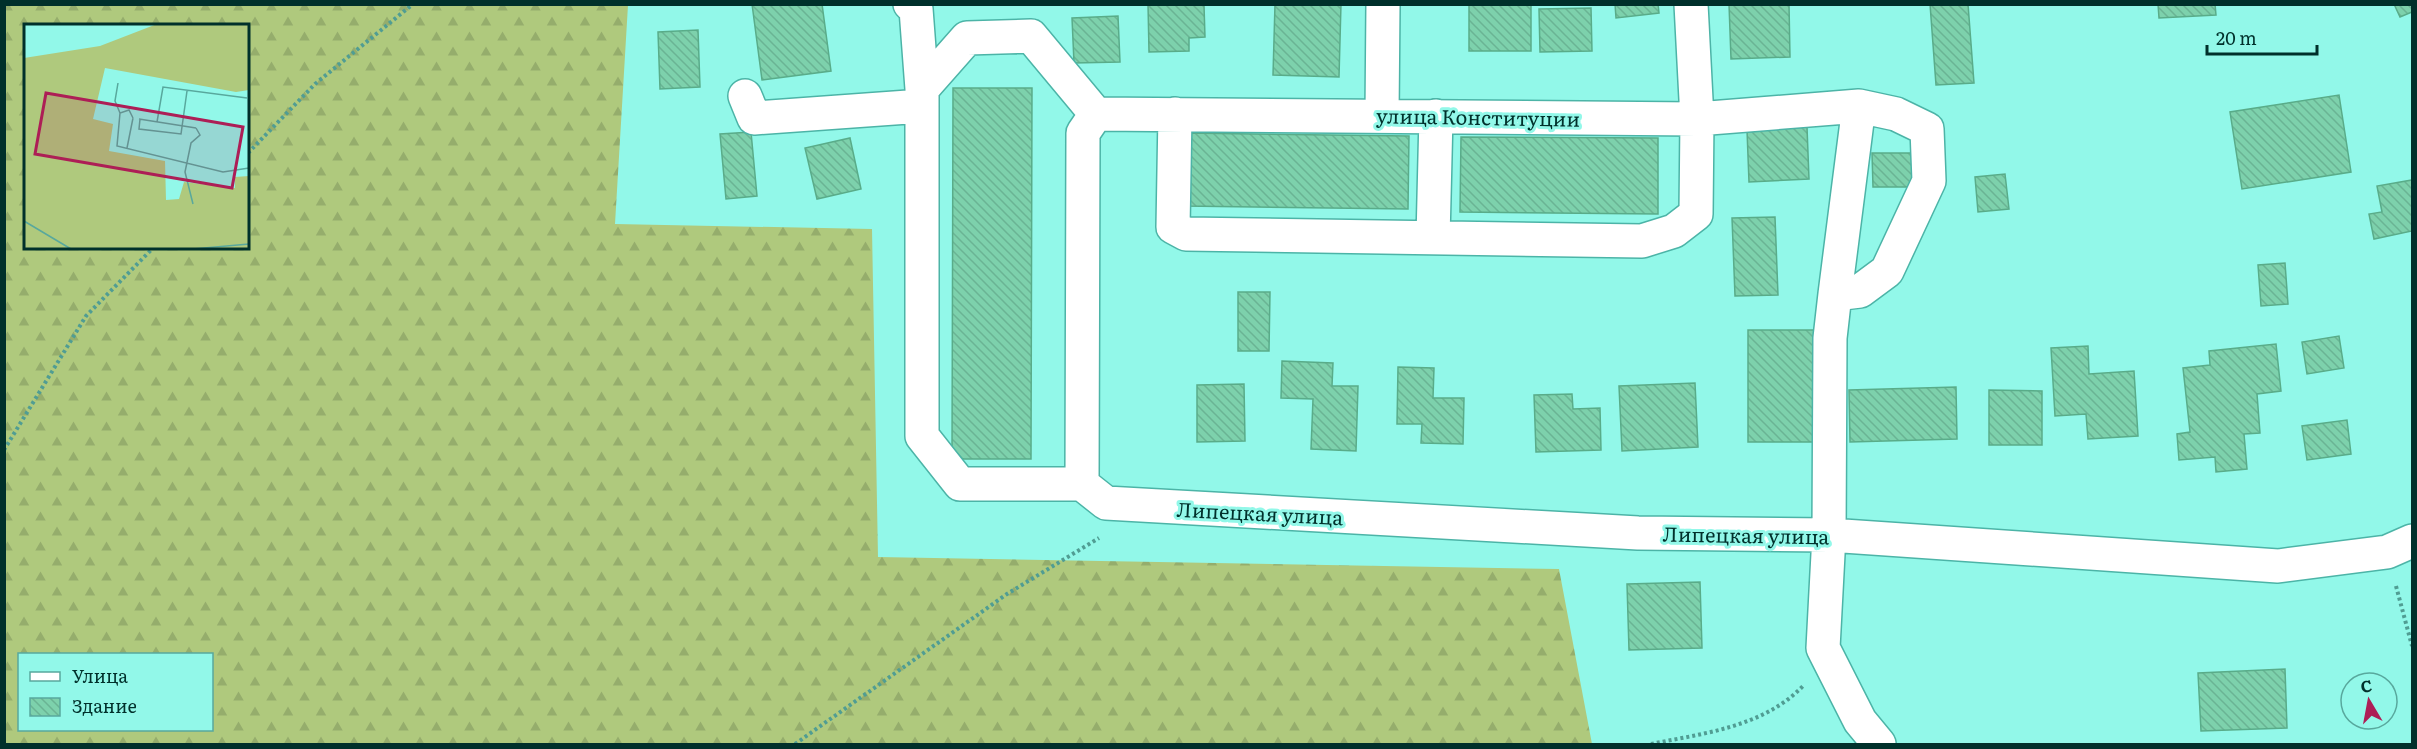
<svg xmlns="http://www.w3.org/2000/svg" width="2417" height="749" viewBox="0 0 2417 749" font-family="Literata,serif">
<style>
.forest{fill:url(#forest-firs);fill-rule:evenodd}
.building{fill:url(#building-back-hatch);stroke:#59ac89;stroke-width:1.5}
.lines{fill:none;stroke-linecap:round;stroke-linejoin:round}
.minor-casing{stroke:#4cb4a7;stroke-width:36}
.path{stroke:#509d93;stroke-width:4;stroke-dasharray:3 3;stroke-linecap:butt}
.minor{stroke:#fff;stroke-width:33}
.labels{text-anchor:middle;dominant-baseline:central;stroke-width:6;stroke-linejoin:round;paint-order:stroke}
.street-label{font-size:20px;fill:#00302b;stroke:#92f8e9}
.inset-road{fill:none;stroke:#58a89d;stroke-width:1.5}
.view{fill:#ad1e56;fill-opacity:0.15;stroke:#ad1e56;stroke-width:3}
.inset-edge{fill:none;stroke:#00302b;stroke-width:3}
</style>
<defs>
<pattern id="forest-firs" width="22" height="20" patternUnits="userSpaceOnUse" patternTransform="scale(1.5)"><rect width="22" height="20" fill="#afc97d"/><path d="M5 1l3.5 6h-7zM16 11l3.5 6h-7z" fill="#95ad6c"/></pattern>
<pattern id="building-back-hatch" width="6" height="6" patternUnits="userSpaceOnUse" patternTransform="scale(1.5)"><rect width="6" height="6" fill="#7dd1ac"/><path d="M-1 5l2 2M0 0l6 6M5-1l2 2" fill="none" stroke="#6ab494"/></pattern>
</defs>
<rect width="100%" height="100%" fill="#92f8e9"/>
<path class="forest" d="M4,5H628L615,224L872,229L878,557L1559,569L1592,744H5ZM26,26H248V248H26ZM20,654H212V730H20Z"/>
<path class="building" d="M752,4H822L831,71L762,80Z
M1148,4L1204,5L1205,37L1189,38V51L1149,52Z
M1275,4H1341L1339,77L1273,75Z
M1469,4H1531V51H1469Z
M1615,4H1658L1659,13L1616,18Z
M1729,4H1789L1790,57L1731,59Z
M1930,4H1968L1974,83L1936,85Z
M2158,4H2215L2216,15L2159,18Z
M2394,4H2412V12L2400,17Z
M1591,8L1592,51L1540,52L1539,9Z
M1118,16L1120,62L1074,63L1072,18Z
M698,30L700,87L660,89L658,32Z
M953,88H1032L1031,459H952Z
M2339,95L2351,172L2242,189L2230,112Z
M1807,127L1809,179L1749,182L1747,130Z
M751,132L757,196L726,199L720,134Z
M1185,133L1409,136L1408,209L1184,206Z
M1461,137L1658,138V214L1460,212Z
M850,138L861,189L817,199L805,148Z
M1872,153H1915V187H1873Z
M2005,174L2009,209L1978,212L1975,177Z
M2412,180V231L2374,239L2369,214L2382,212L2377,186Z
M1775,217L1778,295L1735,296L1732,218Z
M2285,263L2288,304L2261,306L2258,265Z
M1238,292H1270L1269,351H1238Z
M1748,330H1816V442H1748Z
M2339,336L2344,368L2307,374L2302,342Z
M2276,344L2281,391L2257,394L2260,433L2244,434L2247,469L2216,472L2215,457L2179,460L2177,434L2190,432L2183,368L2210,365L2209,351Z
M2088,346L2089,374L2134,371L2138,436L2088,439L2086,414L2055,416L2051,348Z
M1282,361L1333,363L1332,386H1358L1356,451L1311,449L1313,399L1281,398Z
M1398,367L1434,368L1433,398H1464L1463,444L1421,443L1422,424H1397Z
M1695,383L1698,447L1622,451L1619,386Z
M1244,384L1245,441L1197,442V385Z
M1956,387L1957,439L1850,442L1849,390Z
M1989,390L2042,391V445H1989Z
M1572,394L1573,409L1600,408L1601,450L1536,452L1534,395Z
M2347,420L2351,454L2307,460L2302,426Z
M1700,582L1702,648L1629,650L1627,584Z
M2285,669L2287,728L2201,731L2198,673Z"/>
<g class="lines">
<g class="minor-casing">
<path id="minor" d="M910,4L916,9L922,89
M745,96L754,118L922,106
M1096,114L1697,119L1859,106L1896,114L1927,129L1929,181L1887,271L1860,291L1835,294L1830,338L1829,535L1823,648L1860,721L1879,744
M1175,114L1173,227L1186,234L1642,241L1674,231L1696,214L1697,119L1691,4
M1382,115L1383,4
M1433,238L1436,116
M1835,294L1859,106
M1082,484L1106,503L1638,533L1829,535L2278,566L2387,552L2412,541
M1082,484H960L922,436V89L967,38L1031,36L1096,114
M1082,484L1083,133L1096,114"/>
</g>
<path class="path" d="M248,153L315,84L413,4
M4,450L86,316L153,248
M2396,586L2412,646
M795,744L1007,594L1099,538
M1651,744C1705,733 1764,727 1804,685"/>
<use href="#minor" class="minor"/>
</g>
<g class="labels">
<g class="street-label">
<text transform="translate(1478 116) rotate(1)">улица Конституции</text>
<text transform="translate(1260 512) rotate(3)">Липецкая улица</text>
<text transform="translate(1746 534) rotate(1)">Липецкая улица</text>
</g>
</g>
<g transform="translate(24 24)">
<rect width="225" height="225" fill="#92f8e9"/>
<path d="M133,0H225V66L212,68L81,44L69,95L89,100L85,127L141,137L142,176L155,175L160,158L211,164V153L225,152V225H0V34L76,22Z" fill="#afc97d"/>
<path class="inset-road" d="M94,59L91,77L96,89M109,94L105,86L96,89L93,122L199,148L225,144M115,95L172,104M116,95L115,105L157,110L163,67M133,98L139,63L223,74M103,124L109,94M169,180L161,148L167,119L176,111L172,104M0,197L47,225M169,225L225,220"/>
<path class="view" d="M22,69L219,103L208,164L11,130Z"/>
<rect width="225" height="225" class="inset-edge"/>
</g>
<rect width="2417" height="749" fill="none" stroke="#00302b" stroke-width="12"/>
<rect x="18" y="653" width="195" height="78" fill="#92f8e9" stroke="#58a89d" stroke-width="1.5"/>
<rect x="30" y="672" width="30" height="9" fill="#ffffff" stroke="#58a89d" stroke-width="1.5"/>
<text x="72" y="683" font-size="18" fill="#00302b">Улица</text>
<rect x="30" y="698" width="30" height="18" fill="url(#building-back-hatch)" stroke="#58a89d" stroke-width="1.5"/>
<text x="72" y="713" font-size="18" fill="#00302b">Здание</text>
<g transform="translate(2369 701) rotate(350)"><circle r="28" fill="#92f8e9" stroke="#58a89d" stroke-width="1.5"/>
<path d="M0-4.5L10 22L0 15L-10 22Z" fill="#ad1e56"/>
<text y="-9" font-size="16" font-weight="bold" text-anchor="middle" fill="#00302b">С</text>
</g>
<path d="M2207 45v9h110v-9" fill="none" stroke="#00302b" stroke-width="3"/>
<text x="2216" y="45" font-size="18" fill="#00302b" stroke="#92f8e9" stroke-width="4.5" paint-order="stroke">20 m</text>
</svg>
